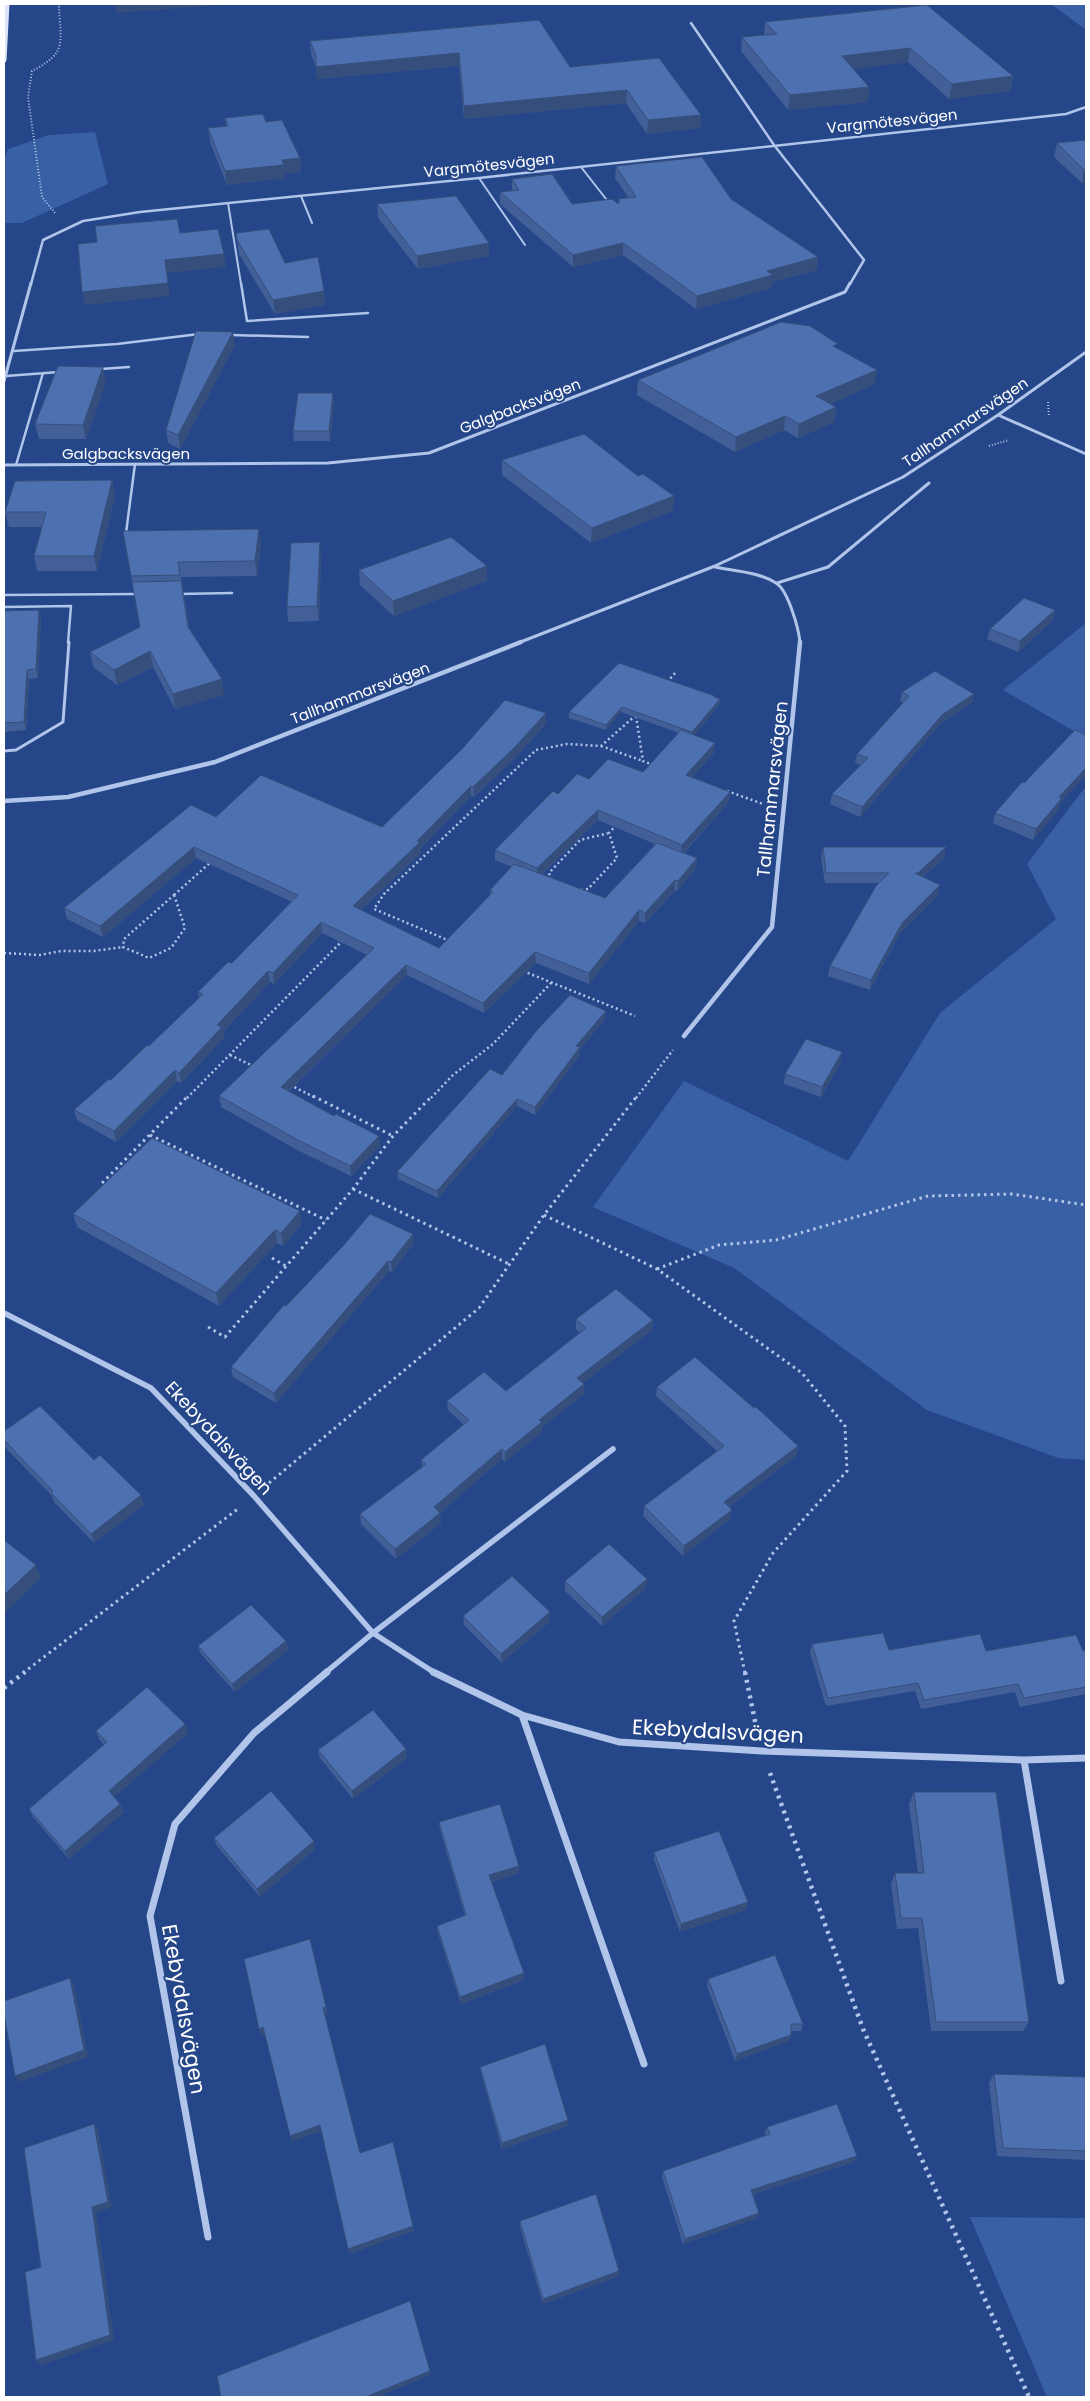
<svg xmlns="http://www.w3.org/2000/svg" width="1090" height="2401" viewBox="0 0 1090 2401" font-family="Poppins,sans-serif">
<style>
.green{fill:#395fa4}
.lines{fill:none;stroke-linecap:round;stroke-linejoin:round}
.path-far3{stroke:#b0c5e9;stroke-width:2;stroke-dasharray:1 2;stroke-linecap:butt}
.path-far2{stroke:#b0c5e9;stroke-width:2.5;stroke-dasharray:2 3;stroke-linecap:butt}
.path-far1{stroke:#b0c5e9;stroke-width:3;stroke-dasharray:2.5 4;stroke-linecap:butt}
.path{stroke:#b0c5e9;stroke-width:4.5;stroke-dasharray:3 5;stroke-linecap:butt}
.lane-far2{stroke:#b0c5e9;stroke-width:2}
.lane-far1{stroke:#b0c5e9;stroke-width:2.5}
.lane{stroke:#b0c5e9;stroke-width:3}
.street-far4{stroke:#b0c5e9;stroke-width:2.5}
.street-far3{stroke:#b0c5e9;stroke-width:3}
.street-far2{stroke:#b0c5e9;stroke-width:4.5}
.street-far1{stroke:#b0c5e9;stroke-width:5.5}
.street{stroke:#b0c5e9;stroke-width:7}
.secondary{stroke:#dbe5f8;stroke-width:5}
.wall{fill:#426097;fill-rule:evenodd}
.shaded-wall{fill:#364e7b}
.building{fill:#4d70b0;stroke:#364e7b}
.labels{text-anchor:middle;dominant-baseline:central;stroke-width:4;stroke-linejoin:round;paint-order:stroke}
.far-street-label{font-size:15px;fill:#fff;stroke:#254688}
.street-label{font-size:18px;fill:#fff;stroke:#254688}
.near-street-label{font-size:21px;fill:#fff;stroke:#254688}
</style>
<rect width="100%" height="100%" fill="#254688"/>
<path class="green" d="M1051,4H1086V30Z
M95,132L108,184L22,223H4V162L8,149L49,135Z
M1086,623V738L1003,690Z
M1086,786V1460L1058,1458L927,1410L734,1268L593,1207L684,1081L848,1161L940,1013L1056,919L1027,864Z
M970,2217L1086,2218V2397H1047Z"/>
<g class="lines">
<path class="path-far3" d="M55,213L42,197L28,97L32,71C69,52 60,42 59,4
M1048,402L1049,416
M989,446L1009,440"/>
<path class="path-far2" d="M667,682L677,671
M636,716L643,761L653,765
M601,746L643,761
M727,791L763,804
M551,880L549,873L580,840L609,833
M581,890L588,889L617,858L609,833L617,824
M174,895L185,928L171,948L149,958L123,947L124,939Z
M174,895L212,861
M450,941L374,909L384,894L536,750L567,744L601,746L636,715
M4,953L40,955L61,951H94L123,947
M523,971L635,1016
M230,1055L253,1066
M290,1085L316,1098
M187,1098L343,940
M431,1098L453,1075L493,1044L552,982
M636,1098L673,1050"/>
<path class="path-far1" d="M313,1096L393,1136
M150,1135L326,1220
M102,1183L188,1096
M353,1189L509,1264
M544,1215L657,1269L802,1373L845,1426L847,1471L773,1553L734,1621L745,1673
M272,1258L286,1266
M657,1269L719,1245L776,1240L928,1196L1012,1194L1086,1205
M208,1327L225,1337L353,1189L393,1136L432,1096
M269,1483L479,1308L544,1215L637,1096
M23,1673L239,1508"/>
<path class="path" d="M745,1672L757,1731
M4,1688L25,1672
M770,1773L863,2029L1029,2397"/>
<path class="lane-far2" d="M581,167L610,204
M479,178L525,245
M301,196L312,223
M228,203L241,284"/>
<path class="lane-far1" d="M241,283L247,321L368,313
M231,335L308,337
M14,351L117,344L199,334
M101,369L129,367
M6,376L59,372
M16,465L43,373
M126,533L135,464
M179,594L232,593
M4,595L137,594
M4,607L71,606L68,643"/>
<path class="lane" d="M4,751L16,750L63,722L69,642"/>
<path class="street-far4" d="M691,23L774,145L864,260L850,284
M31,284L43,240L83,221L140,212L479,178L1066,114L1086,107"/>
<path class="street-far3" d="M4,381L31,283
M998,415L1086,454
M4,465L328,463L429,453L845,292L850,283
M715,567C734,571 759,572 776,583C788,590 799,629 800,643
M777,583L828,567L929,483
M518,643L715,566L903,477L998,415L1086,352"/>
<path class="street-far2" d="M4,801L68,797L215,762L521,642
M684,1036L772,927L800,642"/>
<path class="street-far1" d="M4,1313L151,1388L254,1496L373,1633L435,1673
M325,1673L373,1633L613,1449"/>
<path class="street" d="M433,1672L522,1715L619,1742L762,1751L1024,1760L1086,1758
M522,1715L644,2064
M1024,1760L1061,1981
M208,2237L150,1916L175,1824L254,1733L327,1672"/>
<path class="secondary" d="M4,60L7,4"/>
</g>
<path class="wall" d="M927,5L1013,76L1010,91L949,99L908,62L853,69L869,87L868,102L788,110L741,51L742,37L764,35L765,22Z
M310,41L570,67L701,115L700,128L647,134L626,103L464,119L459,66L317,79L316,66L311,54Z
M225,118L266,122L300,158L301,172L285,174V178L227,185L210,142L208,128L226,127Z
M1086,140V182L1082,183L1054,157L1057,143Z
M616,166L731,199L818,257L817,270L772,282L771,288L696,309L623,255L573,267L500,204V192L512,191V179L572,204H618V199L628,197L615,178Z
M377,204L489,256L418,269L378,218Z
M236,233L324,291L325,305L275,314L239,254Z
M235,345L180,449L168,443L166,430Z
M838,349L875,384L830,404L836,407L834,422L798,438L784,430L735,452L637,395L638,380Z
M106,381L86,439H39L35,424Z
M334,403L330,441H294L293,431Z
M502,460L638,476L674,496L673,511L591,543L502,475Z
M112,480L115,495L97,571H37L34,556L42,527H9L5,512Z
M123,531L261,544L257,576L181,577L189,627L224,695L175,709L153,667L117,685L93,667L90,652L140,627Z
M321,557L319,621L288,622L287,607Z
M359,570L487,581L394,616L360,585Z
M1055,610L1053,620L1018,652L987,639L990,629Z
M4,611L41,619L38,678L29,679L26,730L4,732Z
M902,692L974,694L972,703L941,723L860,817L830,804L832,794L860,765L855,763L857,754L903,703L900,701Z
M715,696V698L720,699L719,705L694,735L715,743L714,753L692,777L730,792L729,802L684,853L697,858L696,868L677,891H675L645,923L639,921L589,984L536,963L484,1013L407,975L289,1091L380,1146L351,1176L299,1151L221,1107L219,1096L367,955L322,933L274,984L270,982L223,1032L224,1038L181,1083L177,1081L116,1142L77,1120L74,1110L111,1080L149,1046L199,998L198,992L232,963L292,902L196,858L103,937L67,919L64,908L216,817L382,827L546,724L514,759L474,797L471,796L421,848V853L361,910L439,948L490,895V890L512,867L495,860V850L558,794L589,779L643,772L679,733L621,712L606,730L569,718V712ZM598,820L655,844L605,898L542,874Z
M1086,735V775L1060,803L1059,809L1033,840L993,823L995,813L1024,783Z
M823,847H946L944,858L923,877L938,895L900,933L870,990L828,976L830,966L878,883H825L821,857Z
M606,1018L580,1049V1055L535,1115L517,1106L438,1198L398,1179L397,1172L502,1075Z
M841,1062L821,1097L784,1084L785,1074Z
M73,1214L302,1224L283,1246L277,1243L219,1306L77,1227Z
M413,1234V1244L392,1272L389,1271L276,1403L233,1377L231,1367L286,1306Z
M576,1319L653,1320L652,1330L583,1383L584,1394L542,1427V1432L505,1462L502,1459L440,1513L441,1523L396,1559L361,1524L360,1514L422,1467L421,1460L464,1425L448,1410L447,1401L506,1391L580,1333L576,1329Z
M657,1387L798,1446L796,1456L729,1507L730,1519L683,1556L643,1516L644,1506L717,1451L656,1396Z
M4,1431L94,1460L141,1495L144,1505L94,1543L54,1502L52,1496L4,1446Z
M647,1579L646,1588L602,1626L565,1591V1581Z
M550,1612V1621L502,1663L464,1625L463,1616Z
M286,1641L288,1650L235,1692L201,1654L198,1646Z
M812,1644L889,1650L986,1651H1083L1086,1650V1694L1020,1707L1015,1692L921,1709L915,1691L826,1706L810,1653Z
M185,1724L188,1733L114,1797L120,1804L124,1812L69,1859L33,1817L29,1809L104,1745L99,1739L96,1731Z
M318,1750L407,1758L353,1799L320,1758Z
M914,1792L1029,2022L1023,2031H931L918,1928L897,1929L891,1884L895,1873H918L909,1804Z
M439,1822L519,1866V1873L491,1882L524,1973V1980L461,2004L438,1933L437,1926L465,1916L440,1830Z
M214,1838L315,1849L260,1897L217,1846Z
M654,1852L746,1910L680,1932L654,1860Z
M708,1979L803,2024L801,2031H791L789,2041L735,2061L707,1986Z
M480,2067L568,2126L502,2149L481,2073Z
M994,2074L1086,2077V2160L997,2156L989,2083Z
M767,2127L854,2162L753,2194L759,2213L757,2218L683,2244L662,2177L663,2171L766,2135L765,2133Z
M520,2221L619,2276L543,2304L520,2227Z"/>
<path class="shaded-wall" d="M115,4H234L116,13Z
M910,48L908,62L840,71L842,56Z
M459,53V66L317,79L316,67Z
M1013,76L1010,91L949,99L952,84Z
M869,87L868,102L788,110L790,95Z
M627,90L626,103L464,119V106Z
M701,115L700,128L647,134L648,120Z
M300,158L301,172L285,174V178L227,185L225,171L282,160Z
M1086,169V182L1082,183L1084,170Z
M489,243V256L418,269L417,256Z
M623,243V255L573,267V255Z
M224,254L226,267L167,273L170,296L85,305L82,292L165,260Z
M818,257L817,270L772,282L771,288L696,309L697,296L767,271Z
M324,291L325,305L275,314L273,300Z
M233,332L235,345L180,449L178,435Z
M103,367L106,381L86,439L83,425Z
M877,370L875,384L815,411L816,396Z
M333,393L334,403L330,441L329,431Z
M836,407L834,422L798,438L799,424Z
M785,416L784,430L735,452L736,437Z
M112,480L115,495L97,571L94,556Z
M674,496L673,511L591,543L592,528Z
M259,529L261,544L257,576L255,561Z
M320,542L321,557L319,621L317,606Z
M487,566V581L394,616L393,601Z
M39,610L41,619L38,678L36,669Z
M1055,610L1053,620L1018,652L1020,641Z
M150,651L153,667L117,685L114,670Z
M27,670L29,679L26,730L24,722Z
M222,679L224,695L175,709L173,694Z
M974,694L972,703L941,723L860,817L862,807L943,714Z
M720,699L719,705L692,738V732Z
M622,707L621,712L606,730V725Z
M546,713V724L514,759L474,797L473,787Z
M715,743L714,753L685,785L686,775Z
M1086,768V775L1060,803L1059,809L1033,840L1036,829L1059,797Z
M471,786V796L421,848V853L354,916L353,906Z
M730,792L729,802L681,855L682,845Z
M598,810V820L537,878V868Z
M194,847L196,858L103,937L100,926Z
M946,847L944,858L916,883L918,873Z
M697,858L696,868L677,891L678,881Z
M675,880V891L645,923V913Z
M940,885L938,895L900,933L870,990L871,980L902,923Z
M639,910V921L589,984V973Z
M321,922L322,933L274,984L273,973Z
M535,952L536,963L484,1013L483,1003Z
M406,965L407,975L282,1097L281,1087Z
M268,971L270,982L223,1032L224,1038L181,1083L179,1073L217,1025Z
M606,1011V1018L580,1049V1055L535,1115V1107L576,1046Z
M842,1052L841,1062L821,1097L822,1087Z
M175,1070L177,1081L116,1142L114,1131Z
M517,1099V1106L438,1198L437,1191Z
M379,1136L380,1146L351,1176L350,1166Z
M300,1211L302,1224L283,1246L281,1233Z
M275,1230L277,1243L219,1306L216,1293Z
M413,1234V1244L392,1272L391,1262Z
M388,1261L389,1271L276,1403L274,1393Z
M653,1320L652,1330L577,1388V1378Z
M584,1384V1394L542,1427V1432L505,1462V1452L539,1420Z
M798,1446L796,1456L723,1511L724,1502Z
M502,1449V1459L435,1517L434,1507Z
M141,1495L144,1505L94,1543L91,1534Z
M732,1510L730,1519L683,1556L684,1546Z
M440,1513L441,1523L396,1559L395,1549Z
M36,1565L41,1578L4,1614V1595Z
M647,1579L646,1588L602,1626V1617Z
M550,1612V1621L502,1663L501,1654Z
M286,1641L288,1650L235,1692L232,1684Z
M185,1724L188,1733L112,1799L109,1791Z
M406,1749L407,1758L353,1799L352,1791Z
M120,1804L124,1812L69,1859L65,1851Z
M314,1841L315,1849L260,1897L257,1889Z
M519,1866V1873L489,1883V1875Z
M748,1902L746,1910L680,1932L681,1924Z
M312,1946L328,2014L325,2015L323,2008Z
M524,1973V1980L461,2004L460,1997Z
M70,1978L74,1985L88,2057L19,2082L15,2076Z
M263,2027L266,2034L261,2035L259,2029Z
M791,2035L789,2041L735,2061L737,2054Z
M568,2120V2126L502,2149V2143Z
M94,2124L98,2130L112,2207L96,2213L114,2340L41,2365L36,2360L92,2207Z
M320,2125L322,2131L292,2142L290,2136Z
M857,2156L854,2162L749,2195L751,2190Z
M759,2213L757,2218L683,2244L685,2239Z
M413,2226L414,2231L350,2254L348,2249Z
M619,2271V2276L543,2304V2299Z
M430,2371L431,2375L377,2397H365Z"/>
<path class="building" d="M927,5L1013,76L952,84L910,48L842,56L869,87L790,95L742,37L777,34L765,22Z
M539,20L570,67L659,58L701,115L648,120L627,90L464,106L459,53L316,67V56L310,41Z
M263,114L266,122L282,120L300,158L282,160L284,165L225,171L208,128L228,126L225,118Z
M1086,140V169L1084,170L1057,143Z
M702,157L731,199L818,257L767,271L773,275L697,296L623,243L573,255L500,192L519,190L512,179L552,174L572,204L612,199L618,204L620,202L618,199L636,197L616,166Z
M456,196L489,243L417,256L377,204Z
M177,219L180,233L218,229L224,254L165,260L168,283L82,292L78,244L97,242L95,226Z
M269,229L285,263L318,257L324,291L273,300L237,240L236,233Z
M781,322L810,326L838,344L833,346L877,370L816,396L836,407L799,424L785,416L736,437L638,380Z
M196,331L233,332L178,435L166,430Z
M58,366L103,367L83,425L35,424Z
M298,393H333L329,431H293Z
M584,434L638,476L643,474L674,496L592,528L502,460Z
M112,480L94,556H34L46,512H5L15,481Z
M259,529L255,561L178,562L180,575L131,576L123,531Z
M451,537L487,566L393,601L359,570Z
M320,542L317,606L287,607L291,543Z
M181,581L188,627L222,679L173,694L150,651L114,670L90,652L140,627L132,582Z
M1024,598L1055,610L1020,641L990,629Z
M39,610L36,669L27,670L24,722L4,723V611Z
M619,663L715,696L714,697L720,699L692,732L622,707L606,725L569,712Z
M935,671L974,694L943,714L862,807L832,794L868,758L857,754L909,696L902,692Z
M505,700L546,713L514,748L473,787L471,786L417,841L420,842L353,906L439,948L493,892L490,890L514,864L605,898L657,843L697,858L678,881L675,880L645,913L639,910L589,973L535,952L483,1003L406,965L281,1087L334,1116L336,1114L379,1136L350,1166L298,1140L219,1096L374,948L321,922L273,973L268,971L217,1025L222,1027L179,1073L175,1070L114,1131L74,1110L109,1079L111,1080L147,1045L149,1046L203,994L198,992L228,962L232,963L298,895L194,847L100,926L64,908L191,805L216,817L261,775L382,827L462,749Z
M681,730L715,743L686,775L730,792L682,845L598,810L537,868L495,850L553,791L558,794L577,774L589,779L608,759L643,772Z
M1075,730L1086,735V768L1059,797L1062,798L1036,829L995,813L1022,782L1024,783Z
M823,847H946L918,873H915L940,885L902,923L871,980L830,966L876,886L889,873H826Z
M570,995L606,1011L576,1046L580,1047L535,1107L517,1099L437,1191L397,1172L490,1069L502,1075L537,1030Z
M806,1039L842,1052L822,1087L785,1074Z
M152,1138L300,1211L281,1233L275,1230L216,1293L73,1214Z
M370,1214L413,1234L391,1262L388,1261L274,1393L231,1367L284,1305L286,1306L343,1246Z
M616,1289L653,1320L577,1378L584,1384L539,1420L542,1422L505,1452L502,1449L434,1507L440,1513L395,1549L360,1514L426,1464L421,1460L469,1420L447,1401L484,1372L506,1391L586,1328L576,1319Z
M695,1357L754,1408L756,1407L798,1446L724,1502L732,1510L684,1546L644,1506L724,1446L657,1387Z
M40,1406L94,1460L100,1455L141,1495L91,1534L51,1493L53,1491L4,1440V1431Z
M4,1540L36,1565L4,1595Z
M609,1544L647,1579L602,1617L565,1581Z
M512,1576L550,1612L501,1654L463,1616Z
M251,1605L286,1641L232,1684L198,1646Z
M883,1633L889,1650L980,1634L986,1651L1076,1635L1083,1651L1086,1650V1687L1024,1698L1018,1684L924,1700L918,1683L828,1698L812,1644Z
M147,1687L185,1724L109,1791L120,1804L65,1851L29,1809L107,1742L96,1731Z
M373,1710L406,1749L352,1791L318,1750Z
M271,1791L314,1841L257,1889L214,1838Z
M914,1792H996L1029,2022H936L922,1918H901L895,1873H924Z
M500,1804L519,1866L489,1875L524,1973L460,1997L437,1926L466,1915L439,1822Z
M719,1831L748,1902L681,1924L654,1852Z
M310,1939L326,2007L323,2008L360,2153L393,2142L413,2226L348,2249L320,2125L290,2136L263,2027L259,2029L244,1959Z
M775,1955L803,2024H791V2035L737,2054L708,1979Z
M70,1978L84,2050L15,2076L4,2014V2001Z
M545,2044L568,2120L502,2143L480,2067Z
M994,2074L1086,2077V2151L1003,2148Z
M837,2104L857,2156L751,2190L759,2213L685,2239L663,2171L770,2134L767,2127Z
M94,2124L108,2202L92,2207L110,2335L36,2360L25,2272L41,2267L24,2148Z
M596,2194L619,2271L543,2299L520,2221Z
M410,2301L430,2371L365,2397H221L217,2376Z"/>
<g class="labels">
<g class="far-street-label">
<text transform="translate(892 121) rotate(-6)">Vargmötesvägen</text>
<text transform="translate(489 165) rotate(-6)">Vargmötesvägen</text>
<text transform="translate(520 406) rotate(-21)">Galgbacksvägen</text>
<text transform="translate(965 422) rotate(-34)">Tallhammarsvägen</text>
<text x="126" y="453">Galgbacksvägen</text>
<text transform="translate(360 693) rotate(-21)">Tallhammarsvägen</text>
</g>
<g class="street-label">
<text transform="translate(772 789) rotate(-84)">Tallhammarsvägen</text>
<text transform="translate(219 1438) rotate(47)">Ekebydalsvägen</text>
</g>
<g class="near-street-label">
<text transform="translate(718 1731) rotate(3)">Ekebydalsvägen</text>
<text transform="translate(184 2009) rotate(80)">Ekebydalsvägen</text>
</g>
</g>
<rect width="1090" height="2401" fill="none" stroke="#ffffff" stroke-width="10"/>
</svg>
